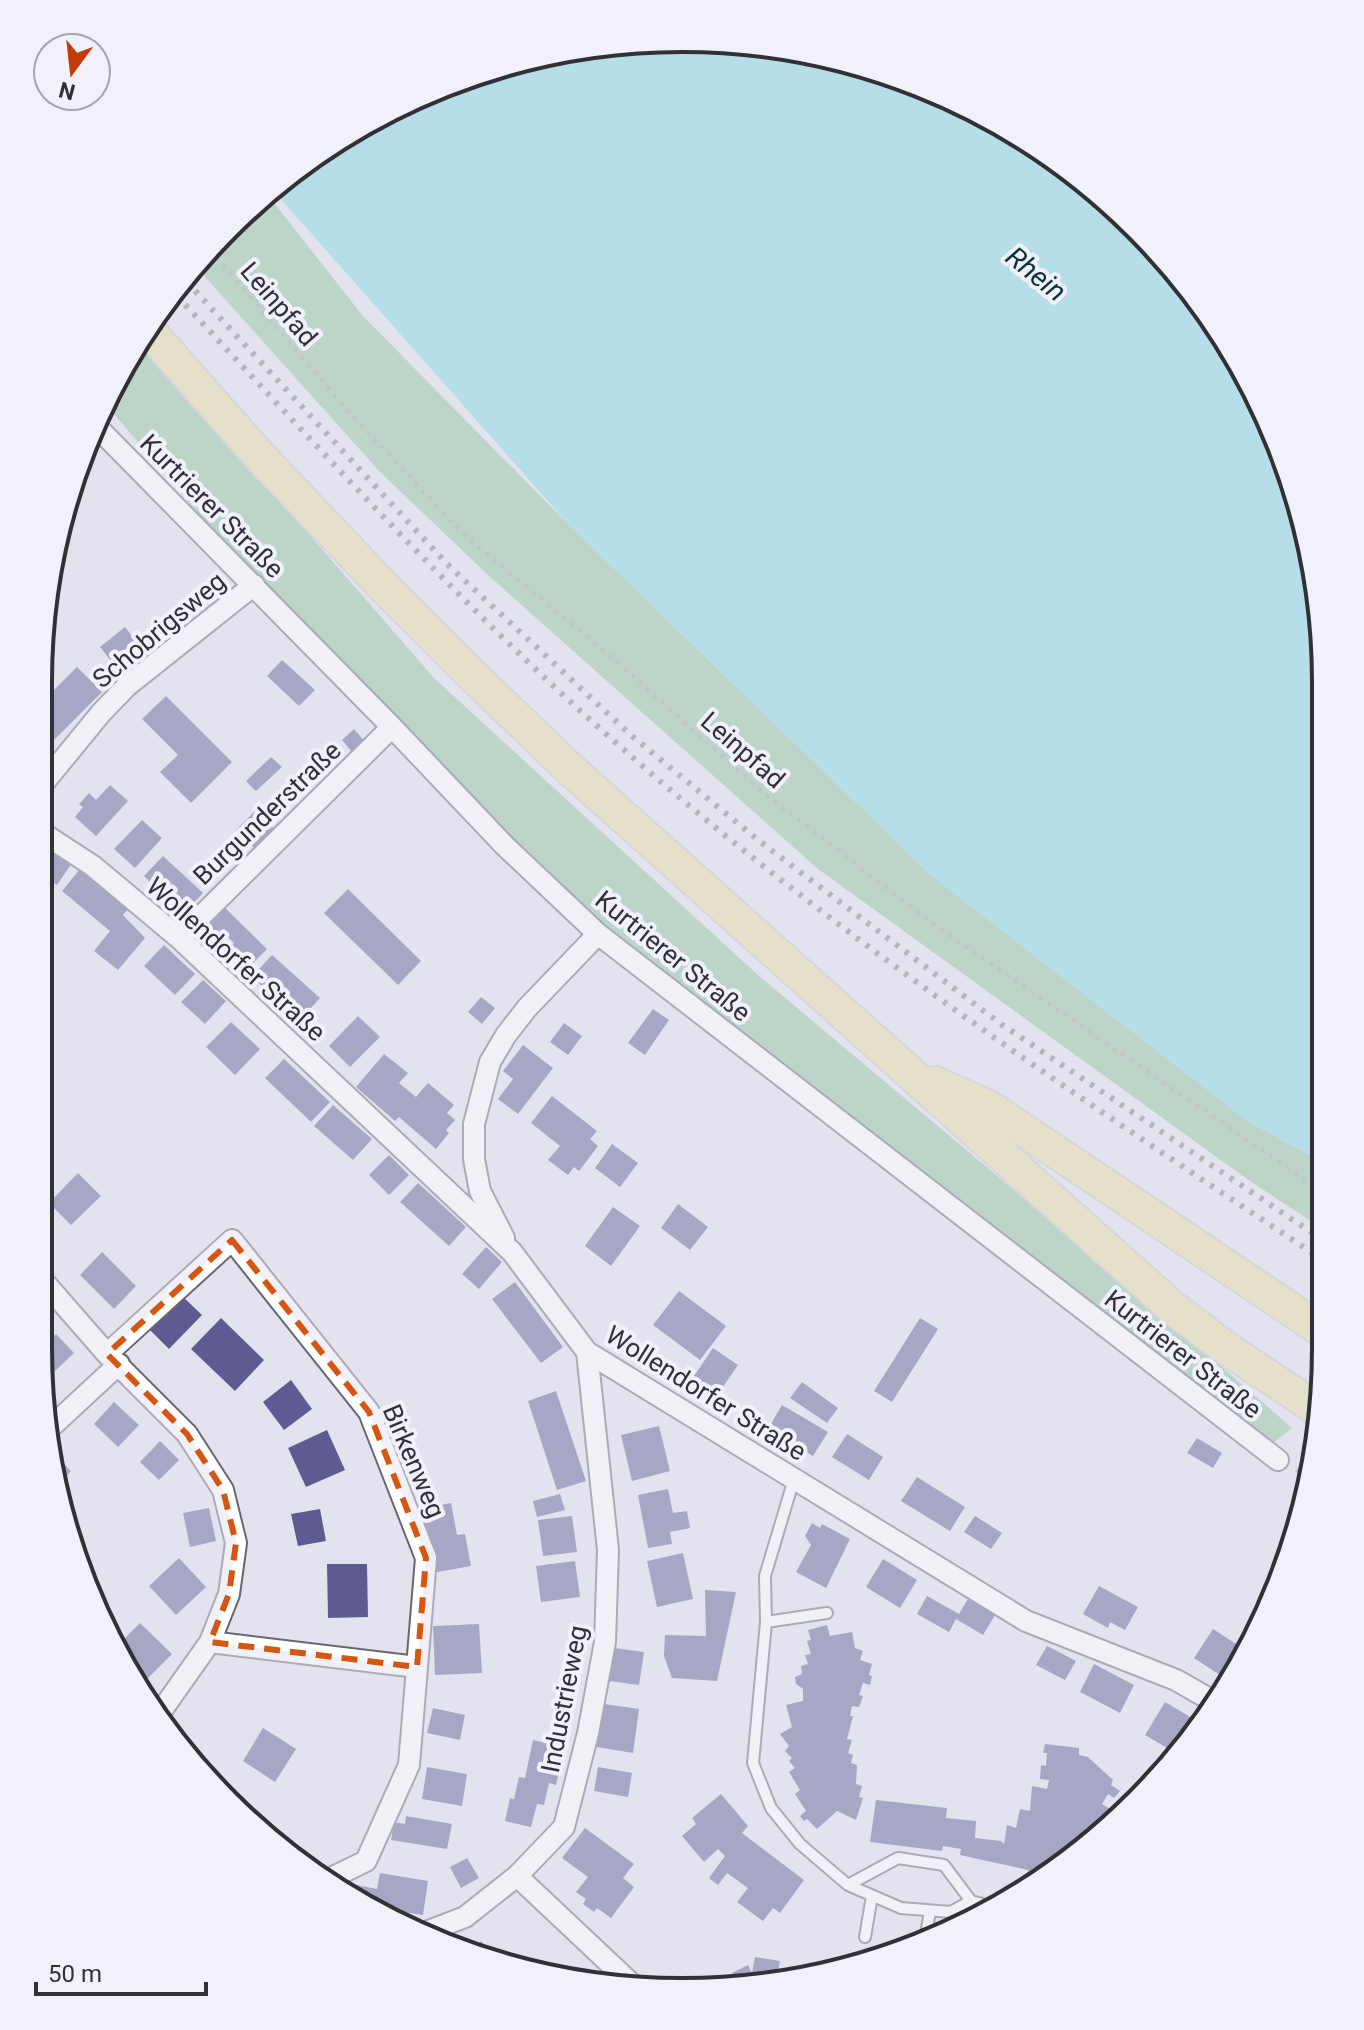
<svg xmlns="http://www.w3.org/2000/svg" width="1364" height="2030" viewBox="0 0 1364 2030" font-family="Roboto,sans-serif">
<style>
.green{fill:#8ec19b}
.water{fill:#7fd7df}
.building{fill:#5f5b92}
.lines{fill:none;stroke-linecap:round;stroke-linejoin:round}
.service-casing{stroke:#676771;stroke-width:14}
.minor-casing{stroke:#676771;stroke-width:24}
.primary-casing{stroke:#c5c5c6;stroke-width:36}
.path{stroke:#9e9ea7;stroke-width:4;stroke-dasharray:4 6;stroke-linecap:butt}
.service{stroke:#fff;stroke-width:10}
.minor{stroke:#fff;stroke-width:20}
.primary{stroke:#e7dc9e;stroke-width:32}
.rail{stroke:#7c7c83;stroke-width:6;stroke-dasharray:4 8;stroke-linecap:butt}
.marked{fill:none;stroke:#d65510;stroke-width:6;stroke-dasharray:16 10;stroke-linejoin:round}
.labels{text-anchor:middle;dominant-baseline:central;stroke-width:8;stroke-linejoin:round;paint-order:stroke}
.street-label{font-size:26px;fill:#313135;stroke:#f1f1fc}
.water-label{font-size:28px;font-style:italic;fill:#073337;stroke:#f1f1fc}
.rim{fill:none;stroke:#313135;stroke-width:4}
</style>
<rect width="100%" height="100%" fill="#e3e3ef"/>
<path class="green" d="M267,194L363,316L568,524L932,876L1249,1122L1326,1164V1231L1247,1179L818,869L489,576L380,472L197,268L226,227Z
M143,343L434,678L759,976L1144,1299L1292,1428L1273,1443L597,923L385,708L266,593L103,401Z"/>
<path class="water" d="M682,38L807,50L928,87L1039,146L1137,226L1217,324L1277,435L1314,556L1326,682V1164L1249,1122L932,876L568,524L272,189L324,147L435,87L556,50Z"/>
<path class="building" d="M125,627L147,655L122,675L100,647Z
M282,660L315,690L299,706L267,676Z
M77,667L102,692L47,747L38,740V706Z
M166,696L232,762L191,803L160,772L178,755L142,719Z
M354,729L365,742L353,753L342,740Z
M271,757L282,767L256,791L246,781Z
M110,785L128,801L96,836L75,817L83,807L79,804L89,793L96,800Z
M256,810L279,834L259,853L236,830Z
M142,820L162,838L135,868L114,849Z
M43,843L72,863L57,885L38,872V851Z
M163,856L203,893L183,914L144,876Z
M80,869L128,909L123,915L145,938L118,970L94,951L110,931L62,891Z
M348,889L421,961L398,985L324,913Z
M218,901L267,949L244,972L224,952L234,943L223,932L213,942L195,924Z
M164,945L195,974L175,995L144,966Z
M272,955L320,998L300,1020L252,977Z
M203,980L226,1001L205,1024L181,1002Z
M481,997L495,1008L482,1024L468,1012Z
M653,1009L669,1020L645,1055L628,1043Z
M358,1016L380,1037L350,1067L329,1046Z
M231,1022L260,1049L235,1075L206,1047Z
M564,1023L582,1036L568,1055L550,1042Z
M523,1045L553,1068L518,1114L498,1099L513,1079L503,1071Z
M384,1054L408,1073L399,1083L416,1097L428,1083L454,1105L447,1113L455,1120L446,1130L449,1133L436,1149L399,1117L395,1121L356,1087Z
M284,1059L330,1102L311,1122L265,1078Z
M552,1096L597,1131L590,1139L598,1146L579,1171L574,1167L568,1175L548,1160L560,1146L531,1123Z
M333,1105L372,1139L353,1160L314,1126Z
M38,1113L51,1126L38,1139Z
M612,1144L638,1163L620,1187L595,1168Z
M389,1155L409,1175L389,1195L369,1175Z
M78,1173L101,1196L71,1225L49,1203Z
M418,1183L466,1227L449,1246L400,1202Z
M678,1204L708,1227L690,1250L661,1228Z
M613,1207L640,1226L611,1266L585,1246Z
M486,1247L502,1262L479,1289L462,1274Z
M102,1252L136,1286L114,1309L80,1275Z
M515,1282L563,1347L541,1363L492,1299Z
M679,1291L726,1326L700,1360L653,1325Z
M179,1293L202,1315L169,1349L146,1326Z
M221,1318L264,1360L235,1391L191,1349Z
M920,1318L938,1329L892,1402L874,1391Z
M56,1334L74,1353L54,1372L39,1356V1351Z
M713,1348L738,1365L718,1394L694,1376Z
M291,1380L312,1409L284,1430L263,1402Z
M802,1382L838,1408L827,1423L790,1398Z
M556,1391L586,1481L557,1490L528,1401Z
M114,1402L139,1425L118,1447L94,1424Z
M782,1405L828,1432L813,1456L768,1429Z
M659,1426L670,1471L632,1481L621,1435Z
M327,1430L345,1470L306,1487L288,1448Z
M847,1434L883,1457L869,1480L832,1457Z
M1197,1438L1222,1453L1213,1468L1187,1453Z
M160,1441L179,1460L159,1480L140,1462Z
M56,1456L71,1471L60,1482Z
M917,1477L965,1507L950,1531L901,1501Z
M668,1489L673,1513L687,1511L690,1528L670,1532L672,1544L648,1548L638,1495Z
M560,1494L565,1510L537,1517L533,1501Z
M451,1503L457,1535L465,1534L471,1566L432,1573L420,1509Z
M209,1508L216,1541L190,1547L183,1513Z
M320,1509L326,1541L298,1546L291,1514Z
M572,1516L577,1552L543,1556L538,1520Z
M975,1516L1002,1533L991,1549L964,1532Z
M812,1523L820,1528L822,1524L850,1539L826,1588L796,1572L811,1545L805,1536Z
M683,1553L693,1599L657,1607L647,1561Z
M179,1558L206,1587L176,1615L149,1586Z
M883,1559L917,1580L900,1608L866,1587Z
M575,1561L580,1597L541,1602L536,1566Z
M327,1564H367L368,1617L328,1618Z
M1099,1586L1138,1607L1125,1630L1110,1622L1108,1628L1083,1614Z
M705,1590L736,1592L717,1681L672,1678L664,1656L665,1635L706,1636Z
M927,1596L959,1614L968,1599L995,1615L983,1635L956,1619L949,1632L917,1614Z
M140,1623L172,1654L148,1678L117,1646Z
M479,1624L482,1673L435,1675L433,1626Z
M827,1625L830,1636L852,1632L855,1648L863,1651L860,1660L872,1664L869,1675L872,1676L870,1685L863,1683L859,1695L863,1696L859,1707L852,1706L850,1716H853L847,1739L852,1740L848,1753L853,1755L851,1763L857,1765L856,1784L862,1786L859,1797L863,1798L856,1820L837,1811L817,1829L807,1819L804,1821L800,1816L806,1811L795,1794L800,1790L789,1772L795,1768L789,1761L792,1758L785,1751L789,1746L780,1734L792,1727L786,1705L803,1701V1689L796,1684L795,1677L802,1674L801,1666L808,1664L805,1655L811,1654L807,1641L811,1640L808,1630Z
M1213,1629L1247,1651L1226,1679L1194,1658Z
M1047,1646L1076,1661L1065,1680L1036,1665Z
M614,1648L644,1652L639,1685L609,1681Z
M1094,1664L1134,1685L1120,1713L1080,1692Z
M1165,1702L1197,1721L1174,1752L1145,1735Z
M604,1704L639,1709L633,1753L597,1747Z
M433,1708L465,1715L460,1740L427,1733Z
M263,1728L296,1749L275,1782L243,1761Z
M533,1740L559,1746L557,1754L563,1755L556,1785L549,1783L544,1805L537,1804L531,1827L505,1821L510,1798L514,1799L519,1777L525,1778Z
M1045,1744L1079,1748V1755L1088,1757L1113,1780L1111,1785L1120,1791L1114,1798L1108,1794L1102,1804L1110,1809L1103,1817L1107,1819L1098,1833L1084,1838L1086,1843L1031,1885L1028,1870L960,1855L961,1849L943,1846L942,1851L870,1842L876,1800L947,1808L946,1818L976,1821L975,1838L1001,1841L1004,1844L1007,1825L1016,1828L1020,1809L1030,1811L1032,1786L1047,1789L1049,1780L1040,1779L1041,1765L1046,1766L1047,1753H1043Z
M427,1767L467,1774L462,1806L422,1799Z
M598,1767L632,1773L628,1797L594,1791Z
M721,1794L748,1826L742,1833L804,1880L780,1913L773,1908L763,1921L737,1902L748,1888L727,1873L718,1885L709,1878L725,1856L718,1849L704,1862L682,1836L696,1824L692,1818Z
M406,1816L452,1824L447,1849L391,1840L394,1822L405,1824Z
M585,1828L634,1864L623,1878L634,1887L611,1918L597,1908L594,1912L583,1904L586,1899L576,1892L588,1877L562,1858Z
M467,1858L479,1878L461,1888L450,1867Z
M380,1873L428,1881L423,1915L373,1907L354,1896L356,1885L377,1889Z
M481,1941L495,1957L470,1951Z
M755,1957L780,1961L776,1982L720,1985L722,1977L736,1980L732,1973L748,1965L752,1973Z"/>
<g class="lines">
<g class="service-casing">
<path id="service" d="M794,1479L765,1576L766,1622L753,1763L771,1808L800,1844L848,1885L901,1908L951,1912L971,1901L997,1908
M766,1622L827,1613
M848,1885L898,1858L944,1865L971,1901
M926,1935L930,1911
M865,1937L872,1896"/>
</g>
<g class="minor-casing">
<path id="minor" d="M95,425L392,727L505,846L598,934L1278,1460
M38,790L101,713L127,686L254,585
M38,830L93,866L179,938L512,1252L587,1352L1026,1621L1176,1680L1211,1700
M179,938L392,727
M504,1238L480,1191L474,1159V1124L490,1062L506,1035L527,1008L598,934
M38,1275L107,1354L187,1434L223,1490L236,1543L229,1594L210,1642L157,1717
M107,1354L232,1240L369,1412L426,1558L409,1765L366,1861L327,1880
M51,1427L119,1364
M210,1642L417,1667
M517,1876L638,1990
M421,1934L465,1917L517,1876L564,1827L588,1733L605,1642L608,1550L587,1352"/>
</g>
<g class="primary-casing">
<path id="primary" d="M151,333L256,452L382,585L474,677L570,769L1172,1307L1226,1348L1320,1411
M935,1083L989,1107L1326,1333"/>
</g>
<path class="path" d="M210,250L350,413L465,536L615,660L759,789L933,924L1326,1194
M1296,1470L1312,1479"/>
<use href="#service" class="service"/>
<use href="#minor" class="minor"/>
<use href="#primary" class="primary"/>
<path class="rail" d="M187,282L447,564L632,736L758,840L1001,1024L1326,1242
M177,296C322,451 463,609 623,749C841,941 1085,1102 1326,1262"/>
</g>
<path d="M0 0H1364V2030H0ZM232,1240L369,1412L426,1558L417,1667L210,1642L229,1594L236,1543L223,1490L187,1434L107,1354Z" fill="#e3e3ef" fill-opacity=".55" fill-rule="evenodd"/>
<path class="marked" d="M232,1240L369,1412L426,1558L417,1667L210,1642L229,1594L236,1543L223,1490L187,1434L107,1354Z"/>
<g class="labels">
<g class="street-label">
<text transform="translate(279 304) rotate(49)">Leinpfad</text>
<text transform="translate(212 506) rotate(45)">Kurtrierer Straße</text>
<text transform="translate(159 630) rotate(-40)">Schobrigsweg</text>
<text transform="translate(743 750) rotate(41)">Leinpfad</text>
<text transform="translate(267 813) rotate(-44)">Burgunderstraße</text>
<text transform="translate(673 956) rotate(39)">Kurtrierer Straße</text>
<text transform="translate(236 959) rotate(42)">Wollendorfer Straße</text>
<text transform="translate(1183 1354) rotate(38)">Kurtrierer Straße</text>
<text transform="translate(706 1393) rotate(32)">Wollendorfer Straße</text>
<text transform="translate(414 1461) rotate(67)">Birkenweg</text>
<text transform="translate(564 1699) rotate(-79)">Industrieweg</text>
</g>
<g class="water-label">
<text transform="translate(1036 274) rotate(39)">Rhein</text>
</g>
</g>
<path d="M0 0H1364V2030H0ZM682 52H682A630 630 0 0 1 1312 682V1348A630 630 0 0 1 682 1978H682A630 630 0 0 1 52 1348V682A630 630 0 0 1 682 52Z" fill="#f1f1fc" fill-rule="evenodd"/>
<path class="rim" d="M682 52H682A630 630 0 0 1 1312 682V1348A630 630 0 0 1 682 1978H682A630 630 0 0 1 52 1348V682A630 630 0 0 1 682 52Z"/>
<g transform="translate(72 72) rotate(195)"><circle r="38" fill="#f1f1fc" stroke="#a4a4ac" stroke-width="2"/>
<path d="M0-6L14 30L0 20L-14 30Z" fill="#c43c09"/>
<text y="-12" font-size="22" font-weight="bold" text-anchor="middle" fill="#313135">N</text>
</g>
<path d="M36 1982v12h170v-12" fill="none" stroke="#313135" stroke-width="4"/>
<text x="48" y="1982" font-size="24" fill="#313135" stroke="#f1f1fc" stroke-width="6" paint-order="stroke">50 m</text>
</svg>
